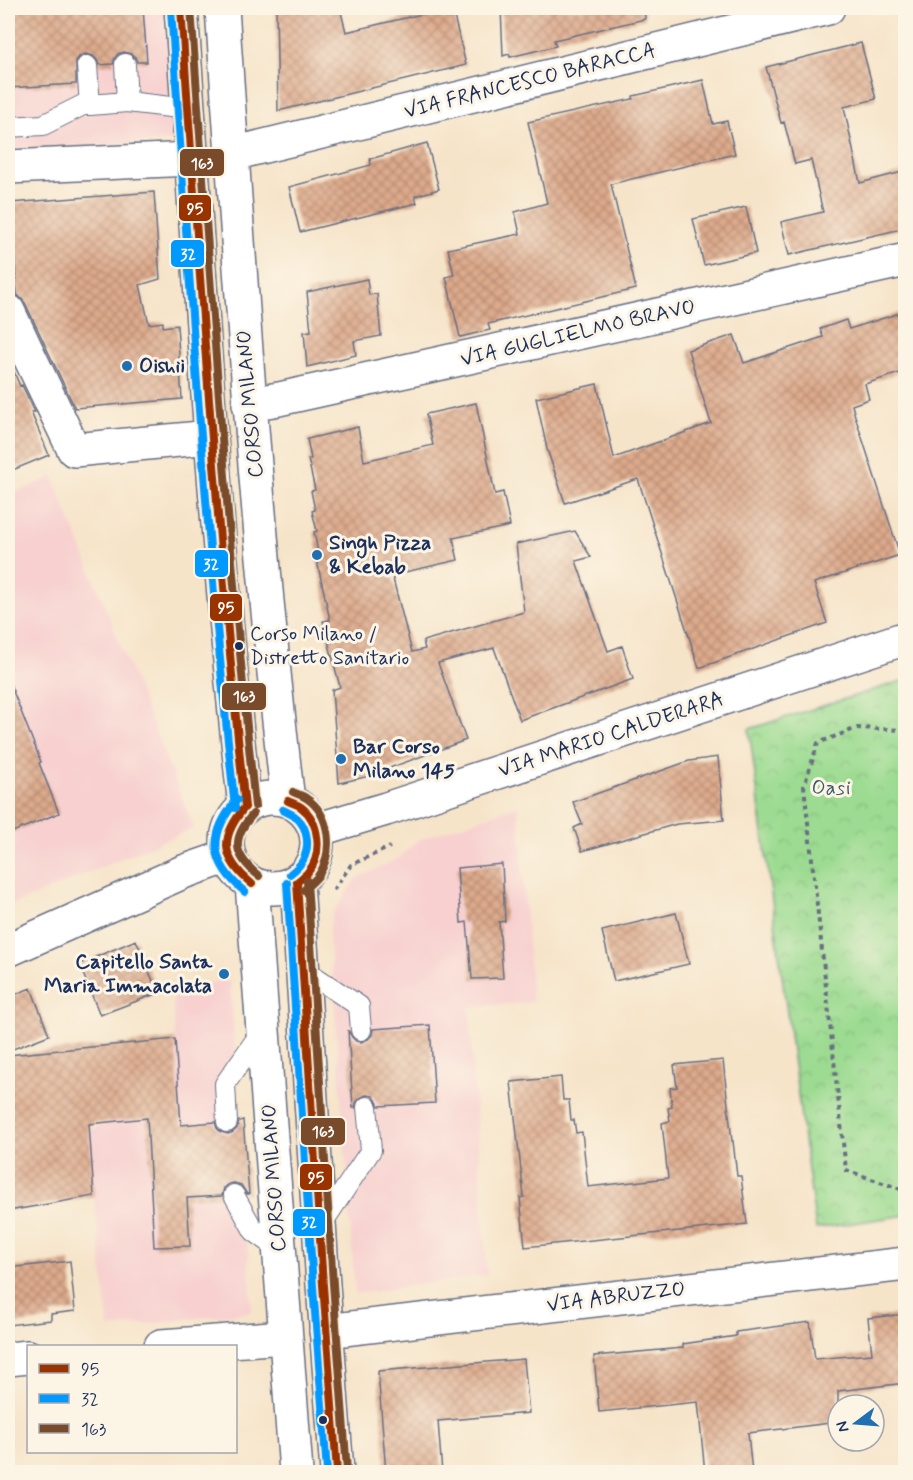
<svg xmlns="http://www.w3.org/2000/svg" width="913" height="1480" viewBox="0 0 913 1480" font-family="Mynerve,sans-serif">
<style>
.built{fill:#f7d0cf}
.park{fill:url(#park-crowns);stroke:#5c8578;stroke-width:1.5}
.building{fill:url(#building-cross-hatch)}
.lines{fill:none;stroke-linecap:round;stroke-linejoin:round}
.service-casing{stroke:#686e83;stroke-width:22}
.minor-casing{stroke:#686e83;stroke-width:36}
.tertiary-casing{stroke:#686e83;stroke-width:36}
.primary-casing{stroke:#686e83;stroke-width:36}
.path{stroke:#686e83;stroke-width:4;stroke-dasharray:4.5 4.5;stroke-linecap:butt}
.service{stroke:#fff;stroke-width:20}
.minor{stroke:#fff;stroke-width:33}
.tertiary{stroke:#fff;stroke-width:33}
.primary{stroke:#fff;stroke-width:33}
.bus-1-casing{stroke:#fcf5e5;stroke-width:12}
.bus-2-casing{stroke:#fcf5e5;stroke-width:12}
.bus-3-casing{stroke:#fcf5e5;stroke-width:12}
.bus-1{stroke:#930;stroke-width:8}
.bus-2{stroke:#09f;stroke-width:8}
.bus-3{stroke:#7a4b2a;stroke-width:8}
.poi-dot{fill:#1f6fb2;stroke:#fcf5e5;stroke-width:2}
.bus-dot{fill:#1b2f5e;stroke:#fcf5e5;stroke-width:2}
.labels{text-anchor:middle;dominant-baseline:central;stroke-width:6;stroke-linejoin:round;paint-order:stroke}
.bus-label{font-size:20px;fill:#1b2f5e;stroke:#fcf5e5;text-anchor:start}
.street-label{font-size:21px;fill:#1b2f5e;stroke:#fcf5e5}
.poi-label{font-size:21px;font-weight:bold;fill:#1b2f5e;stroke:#fcf5e5;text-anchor:start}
.park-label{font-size:21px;fill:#3b5a6b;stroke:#fcf5e5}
.line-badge{stroke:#fcf5e5;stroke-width:2}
.badge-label{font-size:16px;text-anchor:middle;font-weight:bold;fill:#fff}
</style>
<defs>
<pattern id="park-crowns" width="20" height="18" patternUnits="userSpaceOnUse" patternTransform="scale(1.5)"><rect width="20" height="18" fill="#9cdb91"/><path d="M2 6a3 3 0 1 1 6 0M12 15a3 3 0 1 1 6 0" fill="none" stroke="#86bc7f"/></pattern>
<pattern id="building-cross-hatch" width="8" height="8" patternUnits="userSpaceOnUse" patternTransform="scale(1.5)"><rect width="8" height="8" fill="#deaa8b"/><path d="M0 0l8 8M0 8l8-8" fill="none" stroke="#b38b75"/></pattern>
</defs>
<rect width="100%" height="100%" fill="#fcf5e5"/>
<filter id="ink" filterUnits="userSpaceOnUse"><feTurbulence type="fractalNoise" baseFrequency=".0167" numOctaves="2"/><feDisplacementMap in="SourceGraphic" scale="12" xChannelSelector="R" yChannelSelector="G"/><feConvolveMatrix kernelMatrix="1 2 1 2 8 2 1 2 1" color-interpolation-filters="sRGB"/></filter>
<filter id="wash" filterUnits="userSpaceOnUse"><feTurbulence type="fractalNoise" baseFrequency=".008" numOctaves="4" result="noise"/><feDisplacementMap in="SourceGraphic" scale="24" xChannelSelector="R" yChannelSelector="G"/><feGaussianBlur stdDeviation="1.35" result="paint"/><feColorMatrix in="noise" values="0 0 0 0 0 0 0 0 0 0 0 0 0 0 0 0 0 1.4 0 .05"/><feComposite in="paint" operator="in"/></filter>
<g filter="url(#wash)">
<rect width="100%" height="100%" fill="#f6e4c9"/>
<path class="built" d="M8,8H165L173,141L8,151Z
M53,477L194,828L8,907V496Z
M518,806L532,1002L469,1007L487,1275L355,1294L329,931L333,913L356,879L399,858L418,840Z
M230,981L252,1312L109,1328L94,1196L89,1130L109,1122L180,1116L172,986Z"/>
<path class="park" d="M905,680V1215L816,1229L749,729Z"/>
<g id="blocks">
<path class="building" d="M8,8H143L147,62H137L135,57L131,54L124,52L118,54L115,58L113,64L99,65L97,60L93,56L86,54L80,56L76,61V84L8,88Z
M276,8H340L346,32L447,8H452L466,65L278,111Z
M501,8H644L645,19L554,40L556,46L510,57L509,54L503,56Z
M861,43L876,99L844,107L860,183L906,171V228L789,255L781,222L823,212L811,160L795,164L784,122L781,123L766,67Z
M703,80L713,124L727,121L735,154L611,184L636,289L488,324L490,330L460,337L446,277L454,275L448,249L520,234L515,212L547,203L528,122L633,99V96Z
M427,143L439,189L415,196L417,203L300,232L289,187L371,165L370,159Z
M154,192L160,279L140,285L149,324L163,322V327L177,325L182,399L75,408L25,303L17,294L10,203Z
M746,207L756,253L704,265L693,219Z
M367,279L369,295L377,294L381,336L354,341L356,355L307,367L304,332L311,331L307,292Z
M906,311V371L865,384L869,399L852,405L855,416L900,555L814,583L827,623L699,668L638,479L565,503L547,449L536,398L597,384L614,458L711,423L688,350L734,335L744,363L823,337L820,329L846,320L849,329Z
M8,367H12L20,386L22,385L35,412H31L49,455L8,472Z
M476,403L495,494L503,492L510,526L453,538L458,560L392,575L412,652L425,649L423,641L524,612L516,544L575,531L591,557L576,561L608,651L622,646L633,679L520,720L494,648L438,663L466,740L365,777L339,783L332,690L340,687L323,621L330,620L315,552H318L314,532L317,531L312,511L315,510L311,491L315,490L308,459H311L307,439L358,427L364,461L433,445L426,414Z
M8,681H9L41,762L39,763L59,813L8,834Z
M718,757L724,820L677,824L582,851L574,828L582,824L573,802L689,761Z
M502,864L505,921L499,922L503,978L472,979L467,922L461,923L457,868Z
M676,913L689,964L614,981L602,931Z
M136,940L158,993L100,1015L79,964Z
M31,988L49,1035L8,1051V997Z
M430,1025L435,1103L379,1106L376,1100L373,1096L366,1095L360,1098L356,1103L355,1108H353L348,1030L352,1037L356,1041L361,1042L368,1039L372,1035L373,1029Z
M175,1039L181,1125L215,1122L217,1128L221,1132L228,1134L233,1132L237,1128L239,1121L243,1120L249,1194H247L241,1185L234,1183L229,1184L224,1188L222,1196L187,1198L190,1246L154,1247L147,1118L89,1124L94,1196L8,1211V1055Z
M723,1060L732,1141H733L737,1176H741L747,1224L525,1247L520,1198L524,1197L511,1082L561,1077L563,1100H569L571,1120H574L576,1133L582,1132L588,1187L668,1178L662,1123L670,1121L668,1108L672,1107L670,1088L677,1087L674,1065Z
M70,1261L75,1311L51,1314V1320L8,1325V1268Z
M906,1314V1383L838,1391V1422L748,1433L752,1473H705L698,1402L599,1412L594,1356L683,1348V1344L736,1336V1332L810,1322L815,1359L872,1354L868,1318Z
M524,1359L529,1413L438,1421L442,1473H386L378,1371Z"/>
</g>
</g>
<g filter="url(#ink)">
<use href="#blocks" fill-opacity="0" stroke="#686e83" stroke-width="1.5"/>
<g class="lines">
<g class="service-casing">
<path id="service" d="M125,64L127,102
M87,66L90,105L127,102L188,109
M8,127L43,125L83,105H90
M303,969L359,1006L361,1030
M227,1122L225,1084L262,1031
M234,1195L254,1231L279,1249
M321,1225L371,1150L367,1107"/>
</g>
<g class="minor-casing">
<path id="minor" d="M232,154L828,8
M8,167L192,159
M8,311L23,343
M8,349L23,343L74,450L211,437
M249,404L279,399L906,260
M8,950L183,872L229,856
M326,1331L906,1264
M161,1346L285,1337
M8,1359L28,1357"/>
</g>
<g class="tertiary-casing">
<path id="tertiary" d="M316,830L386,809L906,638"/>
</g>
<g class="primary-casing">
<path id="primary" d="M181,8C200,274 215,541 245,807
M222,8C240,272 257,537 288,801
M227 843a45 45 0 1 1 90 0a45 45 0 1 1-90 0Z
M297,882L323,1285L337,1472
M252,884L296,1472"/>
</g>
<path class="path" d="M906,730L857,728L818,743L804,786L846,1170L906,1191
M333,890L351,865L390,847"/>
<use href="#service" class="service"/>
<use href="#minor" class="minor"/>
<use href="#tertiary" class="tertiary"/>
<use href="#primary" class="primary"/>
<g class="bus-1-casing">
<path id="bus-1" d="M181,8C200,275 217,541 245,807
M288,801C292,803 297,804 301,807C320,821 323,855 308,872C305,876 300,879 297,882
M245,807C219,838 221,858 252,884
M297,882L323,1285L337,1472"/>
</g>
<g class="bus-2-casing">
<path id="bus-2" d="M171,9C189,275 206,542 235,808
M237,800C207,835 210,863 245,892
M283,810C288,813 293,814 297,818C308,828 310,847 303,860C300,866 295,870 290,874
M287,883L313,1286L327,1472"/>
</g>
<g class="bus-3-casing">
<path id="bus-3" d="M191,8C210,274 227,540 255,806
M293,792C297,794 302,795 306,798C331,814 334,853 318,876C314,881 309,885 304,890
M253,814C231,839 233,855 259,876
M307,881L333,1284L347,1471"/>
</g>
<use href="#bus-1" class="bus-1"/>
<use href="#bus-2" class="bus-2"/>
<use href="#bus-3" class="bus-3"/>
</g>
</g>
<g class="poi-dot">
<circle cx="127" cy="366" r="6"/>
<circle cx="317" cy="555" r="6"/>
<circle cx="341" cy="759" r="6"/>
<circle cx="224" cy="974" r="6"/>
</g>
<g class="bus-dot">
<circle cx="239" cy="646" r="5"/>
<circle cx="323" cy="1420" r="5"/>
</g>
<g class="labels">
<g class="bus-label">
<text x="250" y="634">Corso Milano /<tspan x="250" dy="24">Distretto Sanitario</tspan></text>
</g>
<g class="street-label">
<text transform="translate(530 81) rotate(-14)">VIA FRANCESCO BARACCA</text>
<text transform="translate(578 333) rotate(-13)">VIA GUGLIELMO BRAVO</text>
<text transform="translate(250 404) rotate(-95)">CORSO MILANO</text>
<text transform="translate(611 735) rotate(-18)">VIA MARIO CALDERARA</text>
<text transform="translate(274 1178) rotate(-94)">CORSO MILANO</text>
<text transform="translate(616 1297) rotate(-7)">VIA ABRUZZO</text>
</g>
<g class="poi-label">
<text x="139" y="366">Oishii</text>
<text x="329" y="543">Singh Pizza<tspan x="329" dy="24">&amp; Kebab</tspan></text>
<text x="353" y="747">Bar Corso<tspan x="353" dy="24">Milano 145</tspan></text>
<text x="212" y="962" text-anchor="end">Capitello Santa<tspan x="212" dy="24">Maria Immacolata</tspan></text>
</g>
<g class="park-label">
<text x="831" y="788">Oasi</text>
</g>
</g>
<g class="line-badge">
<rect x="179" y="148" width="46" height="29" rx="6" fill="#7a4b2a"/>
<rect x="178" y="194" width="34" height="28" rx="6" fill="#930"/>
<rect x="170" y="239" width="35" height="29" rx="6" fill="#09f"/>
<rect x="194" y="549" width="35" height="29" rx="6" fill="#09f"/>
<rect x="209" y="593" width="34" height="29" rx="6" fill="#930"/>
<rect x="221" y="682" width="46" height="29" rx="6" fill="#7a4b2a"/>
<rect x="300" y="1117" width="46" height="29" rx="6" fill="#7a4b2a"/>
<rect x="299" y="1163" width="34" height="28" rx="6" fill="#930"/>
<rect x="292" y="1208" width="34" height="29" rx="6" fill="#09f"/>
</g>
<g class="badge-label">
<text x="202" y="169">163</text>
<text x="195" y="214">95</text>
<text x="188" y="260">32</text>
<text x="211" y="570">32</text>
<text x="226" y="613">95</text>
<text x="244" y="702">163</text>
<text x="323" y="1137">163</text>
<text x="316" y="1183">95</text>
<text x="309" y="1228">32</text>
</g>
<rect width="913" height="1480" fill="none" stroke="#fcf5e5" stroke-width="30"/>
<rect x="27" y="1345" width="210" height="108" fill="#fcf5e5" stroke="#a2a6af" stroke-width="1.5"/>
<rect x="39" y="1364" width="30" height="9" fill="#993300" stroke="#a2a6af" stroke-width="1.5"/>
<text x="81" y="1375" font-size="18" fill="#1b2f5e">95</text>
<rect x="39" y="1394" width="30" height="9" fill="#0099ff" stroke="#a2a6af" stroke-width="1.5"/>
<text x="81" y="1405" font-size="18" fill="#1b2f5e">32</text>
<rect x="39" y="1424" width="30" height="9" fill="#7a4b2a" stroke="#a2a6af" stroke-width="1.5"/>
<text x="81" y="1435" font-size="18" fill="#1b2f5e">163</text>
<g transform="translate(856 1423) rotate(254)"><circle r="28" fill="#fcf5e5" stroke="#a2a6af" stroke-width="1.5"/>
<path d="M0-4.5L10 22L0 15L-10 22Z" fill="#1f6fb2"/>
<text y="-9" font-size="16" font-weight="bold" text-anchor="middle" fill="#1b2f5e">N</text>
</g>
</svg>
